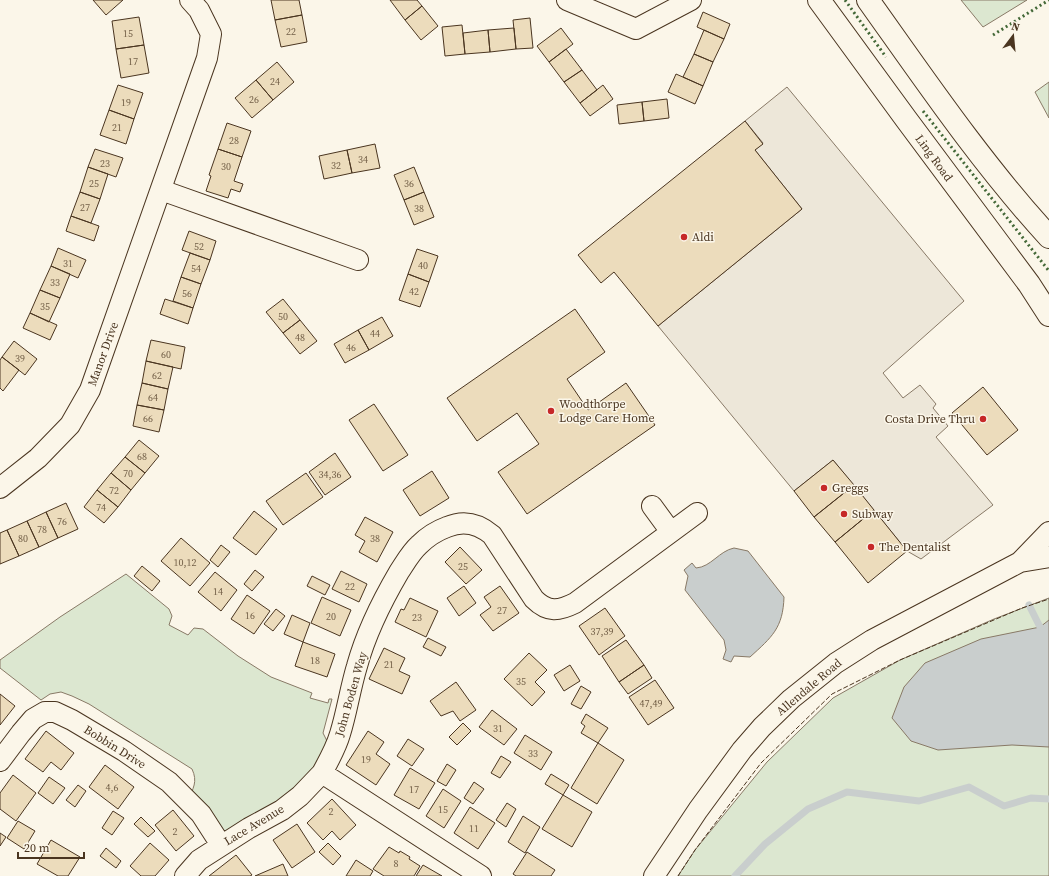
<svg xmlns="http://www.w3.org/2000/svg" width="1049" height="876" viewBox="0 0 1049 876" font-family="'Source Serif 4',serif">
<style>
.green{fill:#dce7d0;stroke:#887966}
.parking{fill:#ede7d9;stroke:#887966}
.water{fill:#c9cecd;stroke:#887966}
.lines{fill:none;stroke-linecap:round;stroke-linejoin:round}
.stream{stroke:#c9cecd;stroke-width:7}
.building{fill:#ecdcbc;stroke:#4a3520}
.street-casing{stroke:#4a3520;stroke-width:22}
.primary-casing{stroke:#4a3520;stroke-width:24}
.street{stroke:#fbf6e9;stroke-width:20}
.primary{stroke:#fbf6e9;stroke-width:22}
.hedge{stroke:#436837;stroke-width:3;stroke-dasharray:2 3;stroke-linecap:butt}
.fence{stroke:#4a3520;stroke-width:1;stroke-dasharray:5 2;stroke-linecap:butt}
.poi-dot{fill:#c62828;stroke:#fbf6e9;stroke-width:1.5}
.labels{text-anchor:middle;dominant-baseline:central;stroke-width:3;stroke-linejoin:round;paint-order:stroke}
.number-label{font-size:10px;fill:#725f47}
.street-label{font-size:12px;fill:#4a3520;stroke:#fbf6e9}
.poi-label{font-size:12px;fill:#4a3520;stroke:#fbf6e9;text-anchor:start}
</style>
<rect width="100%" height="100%" fill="#fbf6e9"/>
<path class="green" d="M961,0H1027L983,27Z
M1049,82V118L1035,92Z
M126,574L169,609L172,616L169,625L188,635L194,628L203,629L238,656L271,677L312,693L310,698L328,703L329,699H332L323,733L333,753L322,773L221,845L188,801C193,788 198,782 192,769L89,704L72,696L61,692L50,694L41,700L0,668V660L60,617Z
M1049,598V876H678L695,850L767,762L833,698L900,660L994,619Z"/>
<path class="parking" d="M787,87L964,301L883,373L903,398L920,385L936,404L933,408L948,426L936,437L993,505L921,559L907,551L833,460L794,491L658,326L802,209L755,150L763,143L745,121Z"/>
<path class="water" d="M734,548L748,551L784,597C783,628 772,637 750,657L734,656L731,662L723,659L726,650L724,640L685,590L688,576L684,570L692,563L696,568C711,567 719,551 734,548Z
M1049,620V747L1012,745L938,750L911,741L892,718L904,687L925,663L981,639L1040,627Z"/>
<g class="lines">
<path class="stream" d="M1029,605L1040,627
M735,876L765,844L808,809L847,792L919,801L969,787L1004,806L1031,798L1049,799"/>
</g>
<path class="building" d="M93,0H123L106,15Z
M271,0H299L302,15L275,20Z
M390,0H417L422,6L405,20Z
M422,6L438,26L421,40L405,20Z
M703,12L730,24L724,39L697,27Z
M302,15L307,42L281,47L275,20Z
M139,17L144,45L116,49L112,21Z
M530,18L533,48L516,49L513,20Z
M462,25L465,54L445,56L442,27Z
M514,28L516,49L490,52L488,30Z
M561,28L573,44L549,62L537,46Z
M488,30L490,52L465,54L463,33Z
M704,30L724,39L713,62L694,54Z
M144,45L149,73L121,78L116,49Z
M566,49L582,70L564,82L549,62Z
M694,54L713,62L703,86L683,77Z
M277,62L294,82L273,100L256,80Z
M582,70L597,90L580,103L564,82Z
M676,74L703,86L695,104L668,92Z
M256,80L273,100L252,118L235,98Z
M118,85L143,93L134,119L109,110Z
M603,85L613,99L590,116L580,103Z
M667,99L669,118L644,121L642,102Z
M642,102L644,121L619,124L617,105Z
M109,110L134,119L126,144L100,135Z
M745,121L763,144L755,150L802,209L658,326L614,272L601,283L578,255Z
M227,123L251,131L242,157L218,149Z
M375,144L380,168L352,173L347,150Z
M95,149L123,158L116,177L88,167Z
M218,149L242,157L234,181L243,184L240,192L231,189L228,198L206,191L211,176L209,175Z
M347,150L352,173L324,179L319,156Z
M88,167L108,174L100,199L80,192Z
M414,167L424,192L404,200L394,175Z
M80,192L100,199L91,223L71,216Z
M424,192L434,217L414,225L404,200Z
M71,216L99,226L94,241L66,231Z
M189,231L216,241L210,260L182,250Z
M58,248L86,260L78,278L51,266Z
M417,249L438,256L429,282L408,274Z
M190,253L210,260L201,284L181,277Z
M51,266L70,274L60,298L40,290Z
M408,274L429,282L420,307L399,300Z
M181,277L201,284L193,308L173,301Z
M40,290L60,298L49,322L30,313Z
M165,299L193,308L188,324L160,314Z
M283,299L300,320L283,333L266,312Z
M575,309L605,352L567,379L588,410L626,383L655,425L527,514L498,472L539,444L517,413L477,441L447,398Z
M30,313L57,325L50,340L23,328Z
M382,317L393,336L369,350L358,330Z
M300,320L317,341L300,354L283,333Z
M358,330L369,350L345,363L334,344Z
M151,340L185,347L181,369L146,361Z
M14,341L37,359L25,375L2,357Z
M2,357L19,370L3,391L0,388V360Z
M146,361L173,367L168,389L142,383Z
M142,383L168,389L164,410L137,405Z
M983,387L1018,430L987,455L952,413Z
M374,404L408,455L383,471L349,420Z
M137,405L164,410L159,432L133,426Z
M139,440L159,456L145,473L125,457Z
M335,453L351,477L325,495L309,472Z
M125,457L145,473L131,490L111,473Z
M833,460L854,485L814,517L794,491Z
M432,471L449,498L420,516L403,490Z
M111,473L131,490L118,507L97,490Z
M306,473L323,497L283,525L266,501Z
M854,485L874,510L835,542L814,517Z
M97,490L118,507L104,523L84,507Z
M66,503L78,529L58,538L46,512Z
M874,510L907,551L868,583L835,542Z
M254,511L277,529L256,555L233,538Z
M46,512L58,538L39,547L27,521Z
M365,517L393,532L377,562L359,552L365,541L355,535Z
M27,521L39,547L19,556L7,530Z
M7,530L19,556L0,564V533Z
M181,538L210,563L190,586L161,561Z
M221,545L230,552L218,567L210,560Z
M460,547L482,570L466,584L445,562Z
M142,566L160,581L152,591L134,576Z
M255,570L264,577L252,591L244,584Z
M341,571L367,584L359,602L332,589Z
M215,572L237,590L221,611L198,592Z
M312,576L330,585L325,595L307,586Z
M464,586L476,603L459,616L447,598Z
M500,586L519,613L493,631L480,615L491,607L484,597Z
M247,595L270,611L254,634L231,619Z
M322,597L351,610L340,636L311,623Z
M410,598L438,611L426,637L395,622L401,609L404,610Z
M605,608L625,636L599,655L579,626Z
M276,609L285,616L273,631L264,624Z
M292,615L310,623L303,642L284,634Z
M428,638L446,647L441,656L423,647Z
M626,640L644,665L619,682L602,656Z
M303,642L335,654L327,677L295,666Z
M384,648L405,658L399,671L410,676L402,694L369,679Z
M529,653L547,670L535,682L545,692L532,706L504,679Z
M570,665L580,681L564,691L554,675Z
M644,665L652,678L628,694L619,682Z
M655,680L674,708L648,725L629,697Z
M456,682L476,710L460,721L453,711L441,716L430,701Z
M581,686L591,692L581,709L571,704Z
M0,694L15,706L0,725Z
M492,710L517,729L504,745L479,727Z
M586,714L608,728L598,743L581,733L585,726L581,723Z
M463,723L471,731L457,745L449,737Z
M46,731L74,753L61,770L51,762L43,772L25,759Z
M368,731L384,742L376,754L390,764L376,785L346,765Z
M525,735L552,752L541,770L514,753Z
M408,739L424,749L412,766L397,756Z
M598,743L624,760L597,804L571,788Z
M501,756L511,762L500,778L491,773Z
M447,764L456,770L446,786L437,781Z
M105,765L134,787L118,809L89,787Z
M410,768L435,783L419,809L394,795Z
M551,774L569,785L563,795L545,784Z
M13,775L36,793L16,821L0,809V793Z
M49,777L65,788L53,804L38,793Z
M474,782L484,789L473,804L464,798Z
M78,785L86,791L75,807L66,800Z
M443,789L461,801L444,828L426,816Z
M563,795L592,812L572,847L542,829Z
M332,799L356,825L340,840L332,831L323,840L307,823Z
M507,803L516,809L506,827L496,820Z
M470,807L495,823L478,849L454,833Z
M173,810L194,836L176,851L155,825Z
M113,811L124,818L112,835L102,828Z
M523,816L540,827L525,853L508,842Z
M141,817L155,831L148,837L134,824Z
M18,821L35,831L24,849L7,838Z
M297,824L315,852L292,868L273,840Z
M0,833L6,837L0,846Z
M51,840L80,857L68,876H58L37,864Z
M150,843L169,860L155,876H141L130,866Z
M328,843L341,856L333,865L319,852Z
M389,847L399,853L400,851L410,857L409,859L420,866L414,876H384L373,869Z
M106,848L121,861L116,868L100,856Z
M527,852L555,870L551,876H516L513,874Z
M236,855L252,875L250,876H209Z
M356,860L373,871L370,876H346Z
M283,864L288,876H255Z
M423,865L442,876H416Z"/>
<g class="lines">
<g class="street-casing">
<path id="street" d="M567,0L636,29L691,0
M161,190L358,260
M0,488L38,458L70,425L90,390L207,58L211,34L199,10L190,0
M652,506L671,532
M1020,562L1049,557
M0,761L21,733L33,719L45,712H55L72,720L124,751L169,782L201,814L221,845
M185,876L199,860L249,828L282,810L300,796L322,773
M481,876L322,773C329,760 336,748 340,734C347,712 350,689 357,666C366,633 382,601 399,572C405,563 411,552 419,545C427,537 436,531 447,527C463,520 478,523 492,535L534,599C548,613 559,611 575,603L697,513
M654,876L698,810L742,750L762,727L791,699L836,663L872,640L1020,562L1049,532"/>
</g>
<g class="primary-casing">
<path id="primary" d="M819,0L906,119L1029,284L1049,315
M868,0C925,80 982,164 1049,237"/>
</g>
<use href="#street" class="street"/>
<use href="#primary" class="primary"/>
<path class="hedge" d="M845,0L886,57
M993,35L1049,0
M923,111L1049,271"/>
<path class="fence" d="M678,876L695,850L761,763L832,694L900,660L1022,608L1049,599"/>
</g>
<g class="poi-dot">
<circle cx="684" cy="237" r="4"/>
<circle cx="551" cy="411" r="4"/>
<circle cx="983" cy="419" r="4"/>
<circle cx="824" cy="488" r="4"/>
<circle cx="844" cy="514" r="4"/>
<circle cx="871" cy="547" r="4"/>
</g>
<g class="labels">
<g class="number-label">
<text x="291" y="31">22</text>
<text x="128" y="33">15</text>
<text x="133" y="61">17</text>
<text x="275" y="81">24</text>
<text x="254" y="99">26</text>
<text x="126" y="102">19</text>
<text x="117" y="127">21</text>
<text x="234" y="140">28</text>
<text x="363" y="159">34</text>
<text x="105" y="163">23</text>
<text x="336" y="165">32</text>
<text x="226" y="166">30</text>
<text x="94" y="183">25</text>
<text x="409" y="183">36</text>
<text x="85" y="207">27</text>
<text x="419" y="208">38</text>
<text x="199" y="246">52</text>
<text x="68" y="263">31</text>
<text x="423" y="265">40</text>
<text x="196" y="268">54</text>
<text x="55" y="282">33</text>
<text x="414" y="291">42</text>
<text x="187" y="293">56</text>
<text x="45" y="306">35</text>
<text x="283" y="316">50</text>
<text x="375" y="333">44</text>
<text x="300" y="337">48</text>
<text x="351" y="347">46</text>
<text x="166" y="354">60</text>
<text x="20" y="358">39</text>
<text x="157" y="375">62</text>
<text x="153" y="397">64</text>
<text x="148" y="418">66</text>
<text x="142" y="456">68</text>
<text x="128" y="473">70</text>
<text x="330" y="474">34,36</text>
<text x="114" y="490">72</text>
<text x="101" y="507">74</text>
<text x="62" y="521">76</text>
<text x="42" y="529">78</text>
<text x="23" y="538">80</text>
<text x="375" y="538">38</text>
<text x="185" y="562">10,12</text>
<text x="463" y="566">25</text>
<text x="350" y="586">22</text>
<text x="218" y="591">14</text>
<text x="502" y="610">27</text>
<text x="250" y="615">16</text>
<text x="331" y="616">20</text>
<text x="417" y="617">23</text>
<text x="602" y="631">37,39</text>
<text x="315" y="660">18</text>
<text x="389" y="664">21</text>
<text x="521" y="681">35</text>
<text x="651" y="703">47,49</text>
<text x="498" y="728">31</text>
<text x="533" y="753">33</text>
<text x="366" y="759">19</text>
<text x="112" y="787">4,6</text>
<text x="414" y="789">17</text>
<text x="443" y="809">15</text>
<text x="331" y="811">2</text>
<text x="474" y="828">11</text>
<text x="175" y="831">2</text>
<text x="396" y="863">8</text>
</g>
<g class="street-label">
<text transform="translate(934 158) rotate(54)">Ling Road</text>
<text transform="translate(103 354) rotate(-70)">Manor Drive</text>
<text transform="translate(809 687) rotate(-40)">Allendale Road</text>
<text transform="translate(351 694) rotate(-74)">John Boden Way</text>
<text transform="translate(115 747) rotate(32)">Bobbin Drive</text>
<text transform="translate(254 825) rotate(-31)">Lace Avenue</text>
</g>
<g class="poi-label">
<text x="692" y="237">Aldi</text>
<text x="559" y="404">Woodthorpe<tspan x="559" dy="14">Lodge Care Home</tspan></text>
<text x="975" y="419" text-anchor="end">Costa Drive Thru</text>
<text x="832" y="488">Greggs</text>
<text x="852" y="514">Subway</text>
<text x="879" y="547">The Dentalist</text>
</g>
</g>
<g transform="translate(1013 36) rotate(16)" stroke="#fbf6e9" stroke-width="3" paint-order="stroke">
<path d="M0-3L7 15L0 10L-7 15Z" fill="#4a3520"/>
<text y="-6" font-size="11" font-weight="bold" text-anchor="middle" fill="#4a3520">N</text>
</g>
<path d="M18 852v6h66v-6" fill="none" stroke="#4a3520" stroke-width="2"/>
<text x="24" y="852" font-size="12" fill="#4a3520" stroke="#fbf6e9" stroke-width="3" paint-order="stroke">20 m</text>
</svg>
